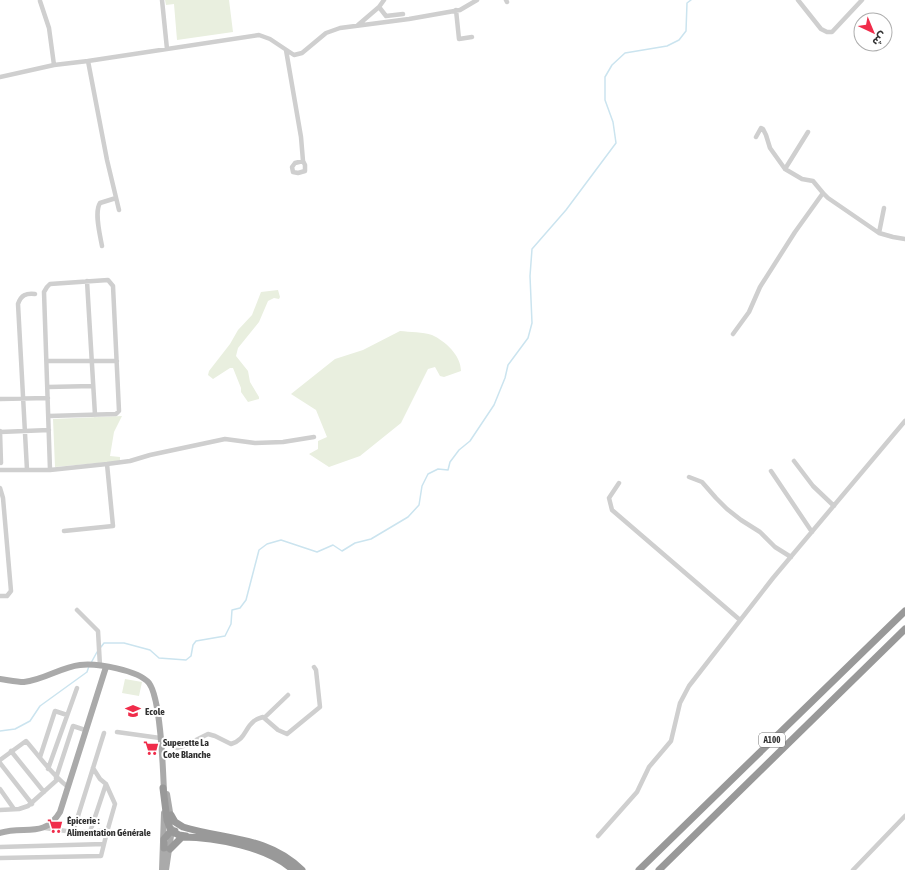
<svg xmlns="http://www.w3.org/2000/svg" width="905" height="870" viewBox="0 0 905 870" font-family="'Asap Condensed','Noto Sans Arabic',sans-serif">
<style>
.green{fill:#e9efdf}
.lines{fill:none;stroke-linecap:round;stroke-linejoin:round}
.stream{stroke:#cbe4ef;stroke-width:1.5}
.minor{stroke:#cfcfcf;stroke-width:4.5}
.major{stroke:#aaa;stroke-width:6}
.highway{stroke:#999;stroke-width:7}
.labels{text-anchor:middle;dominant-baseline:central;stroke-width:4;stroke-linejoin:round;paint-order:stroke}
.shield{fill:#fff;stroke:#707070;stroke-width:1}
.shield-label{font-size:9px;font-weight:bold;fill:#323232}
.poi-label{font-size:10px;font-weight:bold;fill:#323232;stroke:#fff;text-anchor:start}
</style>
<rect width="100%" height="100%" fill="#fff"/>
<path class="green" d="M165,0H229L233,32L177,40L174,4L166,5Z
M278,290L280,297L279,299L274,298L268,301L259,322L238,348L236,356L248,371L250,382L259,397V399L248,402L241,392V388L233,368H230L213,379L208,375L209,371L230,344L238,330L252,315L261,292Z
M400,331C410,332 423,332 432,335C445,341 461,355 461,371L444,377L440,376L435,367L428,369L401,423L360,456L329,467L309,454L318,449V441L327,437L316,410L291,394L335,359L363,350Z
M122,416L114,432L110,456L120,457V461L55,467L53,419Z
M125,679L142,682L139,696L122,693Z"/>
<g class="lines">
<path class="stream" d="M101,647L104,643H124L150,650L159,658L186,660L191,656L193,645L196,641L225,636L231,624L232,610L240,608L246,600L259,550L267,544L281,540L317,552L333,545L342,551L355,543L371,539L408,517L419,505L422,486L428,474L438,469L448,470L450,462L459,450L470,441L494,405L505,378L508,365L528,338L532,323L530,276L532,249L566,210L616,143L613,122L605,100V77L612,65L625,53L667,46L679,40L686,31L687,3L691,0
M91,663L97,652
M0,731L15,729L30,721L40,706L87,672L89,666"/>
<path class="minor" d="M162,0L167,49
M506,0L507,2
M798,0L821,29L827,32H832L862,0
M40,1L49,28L54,65
M379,7L386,16L403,14
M456,10L459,39L472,37
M358,25L379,7L384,0
M286,50L301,137L303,161
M88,61L107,160L119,210
M0,77L54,65L88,61L259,35L270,39L294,55L302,53L326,33L340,28L409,19L460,10L477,0
M756,137L761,128L763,129L766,135L770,148L785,169L802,179L813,181L823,193
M303,161L305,165V171L298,173L293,172L292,167L295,163Z
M785,169L808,132
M879,233L884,208
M102,246C100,235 94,212 100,203L116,198
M87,281L95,415
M733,334L749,312L760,287L795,232L823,193L828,198L879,233L893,237L905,239
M47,361H117
M48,387L93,386
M0,399L48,398
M49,416L116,414L119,411L113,286L108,280L50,284L47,287L44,292L50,470
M0,431L1,463
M0,432L49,430
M794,461L813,486L834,506
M0,470H50L107,464L130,461L150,455L225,439L255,443L283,442L314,437
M27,470L18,304C21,295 26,293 35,294
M771,471L812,532
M689,477L702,482L716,498L727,509L741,520L760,532L775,547L791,557
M619,483L609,498L612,510L740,620
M0,488L3,498L11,591L7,596H0
M64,531L113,526L107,464
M77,610L98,631L100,666
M264,718L288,695
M117,732L160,738
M161,742L177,748L186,745L208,734L215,736L231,744C246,739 244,729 254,721C256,719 260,718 263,717L278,730L287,734L320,707L316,670L314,667
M11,751L44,792
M40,757L55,711L67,715
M0,760L26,741C40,757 51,774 68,787
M0,763L32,804
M93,768L100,779L106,784L115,804L107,832
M48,769L77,688
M56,778L73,726L85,730
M0,789L14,809
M0,810L19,809L28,806L58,779
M73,832L104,733
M90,832L106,784
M598,836L637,792L649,767L671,741L680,703L689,686L773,578L905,421
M0,847L104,844
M0,858L101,856L107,832L101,831L73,832L45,828
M853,870L905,816"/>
<path class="major" d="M0,679C8,680 16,682 24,682C44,680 61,667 80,665C97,663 138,670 149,683C161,699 163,770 164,792
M167,794L171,818
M0,833C24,825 44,839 60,812L106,667
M162,870L164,813
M166,870L172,829"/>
<path class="highway" d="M163,788L167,820L171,831L179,835L186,836
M171,815L175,822L183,827C225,840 268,836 302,870
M164,848V839L171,831H175
M170,849L182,837C215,837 268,847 293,870
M639,870L905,611
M659,870L905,629"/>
</g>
<defs>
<g id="school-bare" transform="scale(1.2)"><path d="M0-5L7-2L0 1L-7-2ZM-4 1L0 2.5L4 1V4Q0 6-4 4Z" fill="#f02c4a" stroke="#fff" stroke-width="2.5" paint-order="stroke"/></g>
<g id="supermarket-bare" transform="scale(1.2)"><path d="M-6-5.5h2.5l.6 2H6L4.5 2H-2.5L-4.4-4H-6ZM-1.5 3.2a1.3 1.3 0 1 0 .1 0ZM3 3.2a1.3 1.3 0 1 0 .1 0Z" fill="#f02c4a" stroke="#fff" stroke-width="2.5" paint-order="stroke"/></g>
</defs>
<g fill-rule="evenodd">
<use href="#school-bare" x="133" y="711"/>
<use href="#supermarket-bare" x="151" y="748"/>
<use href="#supermarket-bare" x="55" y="826"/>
</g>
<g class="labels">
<rect class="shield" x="759" y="733" width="26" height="14" rx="3"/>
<g class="shield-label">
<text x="772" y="740">A100</text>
</g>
<g class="poi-label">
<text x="145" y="711">Ecole</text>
<text x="163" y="742">Superette La<tspan x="163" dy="12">Cote Blanche</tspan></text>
<text x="67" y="820">Épicerie :<tspan x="67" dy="12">Alimentation Générale</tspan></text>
</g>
</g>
<g transform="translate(873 32) rotate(136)"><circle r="19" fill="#ffffff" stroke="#adadad"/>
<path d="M0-3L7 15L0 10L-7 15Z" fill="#f02c4a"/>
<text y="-6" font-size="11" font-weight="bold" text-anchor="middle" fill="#323232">ش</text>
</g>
</svg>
